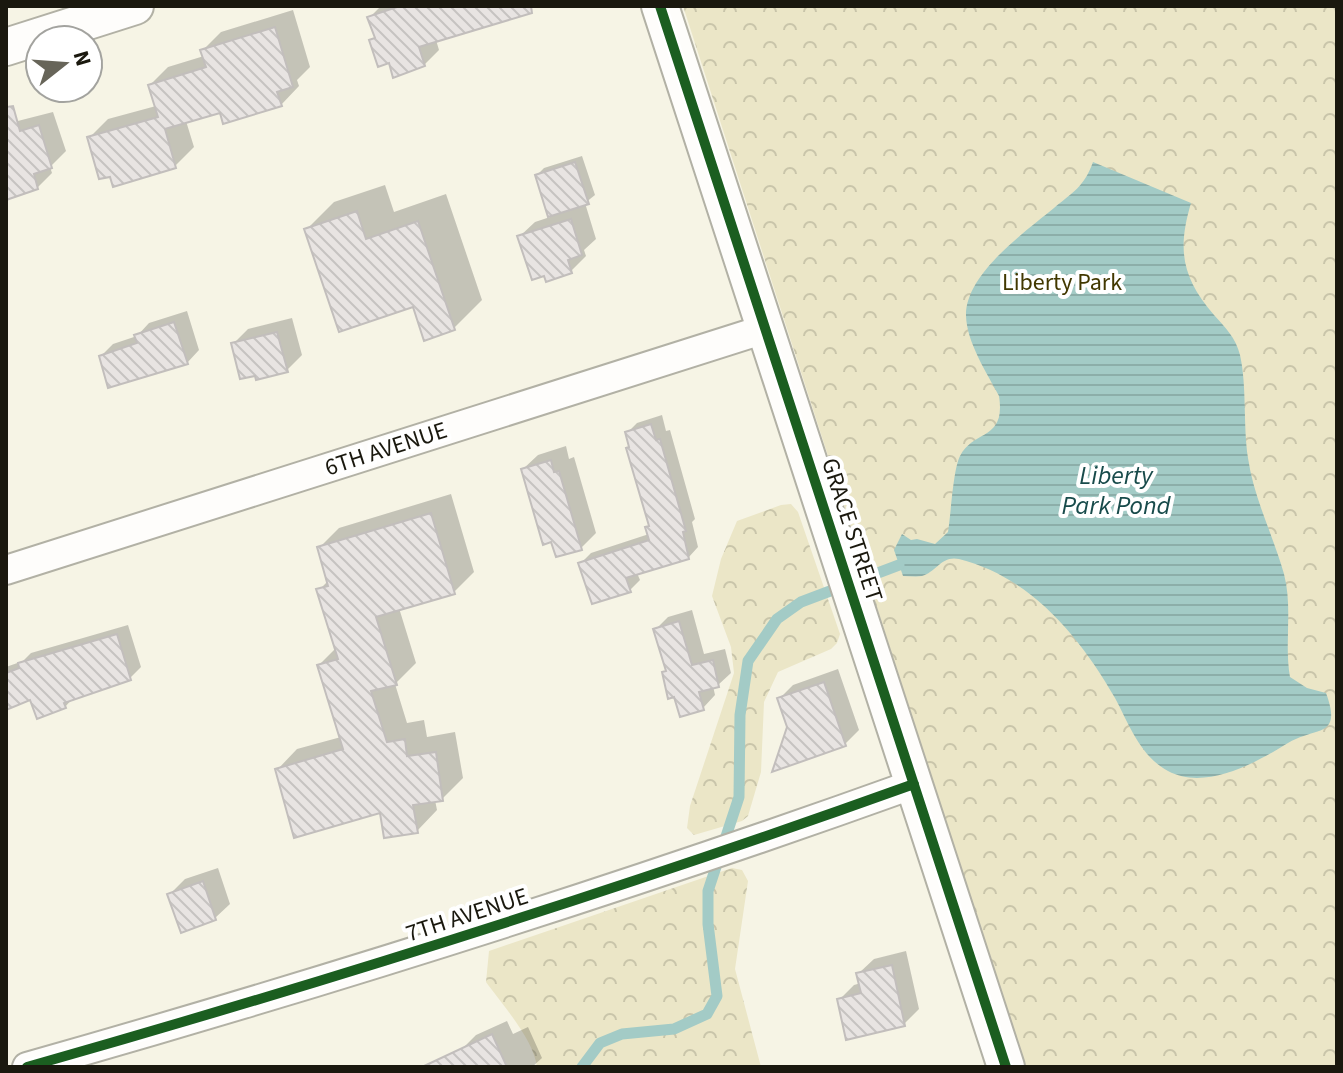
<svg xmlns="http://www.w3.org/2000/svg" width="1343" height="1073" viewBox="0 0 1343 1073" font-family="'Source Sans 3',sans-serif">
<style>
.forest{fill:url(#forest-crowns)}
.water{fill:url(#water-rules)}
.shadow{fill:#0003}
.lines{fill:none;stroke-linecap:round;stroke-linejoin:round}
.stream{stroke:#a3cbc6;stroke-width:11}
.building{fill:url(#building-back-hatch);stroke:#c2bebc;stroke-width:2}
.minor-casing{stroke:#b2b1a5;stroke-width:32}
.tertiary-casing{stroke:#b2b1a5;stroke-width:40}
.minor{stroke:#fefdfb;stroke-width:28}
.tertiary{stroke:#fefdfb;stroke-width:36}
.cycleway-casing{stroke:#fff;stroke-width:15}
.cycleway{stroke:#1b5e20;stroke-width:10}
.labels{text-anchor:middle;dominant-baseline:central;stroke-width:8;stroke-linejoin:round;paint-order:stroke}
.park-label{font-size:24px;fill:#423800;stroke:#fff}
.street-label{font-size:24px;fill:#1a180e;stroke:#fff}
.water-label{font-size:26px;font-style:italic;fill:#184b4b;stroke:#fff}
</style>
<defs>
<pattern id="forest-crowns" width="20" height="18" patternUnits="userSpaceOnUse" patternTransform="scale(2)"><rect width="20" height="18" fill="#ebe6c7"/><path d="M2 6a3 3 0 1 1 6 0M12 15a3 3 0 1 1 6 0" fill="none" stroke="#c9c5aa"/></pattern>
<pattern id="water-rules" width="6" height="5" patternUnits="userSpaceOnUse" patternTransform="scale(2)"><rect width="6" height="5" fill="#a3cbc6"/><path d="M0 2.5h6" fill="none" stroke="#8caea9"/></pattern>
<pattern id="building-back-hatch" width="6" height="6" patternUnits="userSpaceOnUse" patternTransform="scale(2)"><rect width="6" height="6" fill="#e8e4e2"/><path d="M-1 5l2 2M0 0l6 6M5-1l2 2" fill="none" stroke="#c6c3c1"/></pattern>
</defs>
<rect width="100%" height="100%" fill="#f6f4e5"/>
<path class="forest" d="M683,6H1337V1067H1025Z
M791,504L798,512L840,634L837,643L831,649L778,672L764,702L761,772L748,816L742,821L694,835L687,828L690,806L734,673L731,647L712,596L721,559L737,521L781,505Z
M732,868L742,870L748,881L735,969L761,1067H537C534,1040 502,1004 486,982L489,951Z"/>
<path class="water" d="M1093,162L1191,203C1177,250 1182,278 1214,315C1225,327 1236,338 1240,355C1247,386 1243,425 1248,458C1254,499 1273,535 1284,574C1293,608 1284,643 1290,677L1307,688L1326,693C1343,739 1315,726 1288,743C1256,763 1205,791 1168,771C1140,756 1129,724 1115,698C1080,637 1031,577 959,559C942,555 936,572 922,576C916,577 909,576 903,576L894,550L902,534L911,540L917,539L935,544L948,532C951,514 953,470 960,456C974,429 1006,441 999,396C987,373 967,343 966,316C965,274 1025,232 1054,208C1073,192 1084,187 1093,162Z"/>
<path class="shadow" d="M381,6H518L436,40L439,50L424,65L390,61L371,41L376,36L370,17Z
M293,10L310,67L297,80L299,86L281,105L221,110L186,121L194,147L175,166L111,174L89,138L108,119L156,106L150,85L168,67L204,56L203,50L221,32Z
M53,112L66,151L50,167L52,173L37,188L6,198V124Z
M582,156L595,195L585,203L596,239L584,250L586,256L571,271L520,236L535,222L550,217L537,175L544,168Z
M385,185L394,212L446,194L482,300L454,328L414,305L306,230L334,202Z
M187,311L199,350L187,363L101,356L113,344L137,336L149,323Z
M292,318L302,355L287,370L233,344L248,329Z
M662,415L666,431L670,430L695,519L692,522L698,547L688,558L637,573L640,580L630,590L581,563L591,553L649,534L647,527L650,524L627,433L637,423Z
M566,446L569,459L574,457L596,533L581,548L552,540L523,469L538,455Z
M451,494L474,572L453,593L399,608L416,663L395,684L407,723L424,720L427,737L455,732L463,778L442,799L435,800L437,810L417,831L382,811L277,770L297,749L341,737L319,665L336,648L319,590L329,580L319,548L339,528Z
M692,610L704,654L725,649L731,673L718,685L713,686L715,695L703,708L664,672L667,669L655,630L668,617Z
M128,625L141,667L130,678L74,697L65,707L32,698L6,707V667L23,661L31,653Z
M838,669L859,730L845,744L789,727L779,699L793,685Z
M218,868L230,904L215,918L170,894L185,879Z
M906,951L919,1009L904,1024L839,1000L854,985L861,983L859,973L874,959Z
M507,1021L513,1034L528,1027L542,1058L532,1067H463L461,1050L476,1035Z"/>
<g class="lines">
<path class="stream" d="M582,1067L600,1043L622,1034L674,1029L707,1014L717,996L708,924V891L739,797L740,715L748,661L777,619L801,602L899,565"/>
</g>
<path class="building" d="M400,6H531L532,13L419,47L425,66L393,78L389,63L378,67L369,40L375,38L367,17Z
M275,27L293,87L277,92L282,106L223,124L220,113L165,129L176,168L113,187L110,177L99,179L87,137L158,117L148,85L206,67L200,50Z
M13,106L20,131L39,125L52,168L34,174L38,189L6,200V107Z
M575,162L589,204L548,217L535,175Z
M357,211L366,239L418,221L455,330L424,341L413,307L339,332L304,229Z
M571,219L582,255L568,260L572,273L546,282L544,276L532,280L517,236Z
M174,322L188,364L108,388L99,356L137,343L134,335Z
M277,332L288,372L256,380L255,376L240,379L231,343Z
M651,424L656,440L660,439L686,531L683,532L689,559L626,578L631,592L592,604L578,563L649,540L645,527L649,526L626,448L629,447L625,432Z
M551,460L554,472L559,471L582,550L556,557L551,542L543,545L521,469Z
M431,513L455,594L376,617L397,685L371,691L387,742L405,739L407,756L436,752L443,801L413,805L418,833L384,838L380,813L294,838L275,769L343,749L317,665L338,659L316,589L328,586L317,547Z
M679,621L692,665L713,660L719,687L699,692L704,710L680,717L674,697L668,699L662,672L666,671L653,629Z
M117,634L131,680L64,703L66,708L37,719L30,700L6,710V673L19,668L18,663Z
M824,682L846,746L772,772L787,727L777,698Z
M203,881L216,920L181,933L167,894Z
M892,965L905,1026L846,1040L837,999L861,993L856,973Z
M492,1034L507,1067H422Z"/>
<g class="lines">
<g class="minor-casing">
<path id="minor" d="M6,570L765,329
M27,1067C326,982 622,889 914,784"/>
</g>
<g class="tertiary-casing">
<path id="tertiary" d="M660,6L1006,1067
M6,47L135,6"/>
</g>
<use href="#minor" class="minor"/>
<use href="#tertiary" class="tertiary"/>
<g class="cycleway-casing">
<path id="cycleway" d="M660,6L1006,1067
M27,1067C326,982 622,889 914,784"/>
</g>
<use href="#cycleway" class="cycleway"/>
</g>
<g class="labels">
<g class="park-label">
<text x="1062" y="282">Liberty Park</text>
</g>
<g class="street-label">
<text transform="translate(386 449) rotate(-18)">6TH AVENUE</text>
<text transform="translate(852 530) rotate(72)">GRACE STREET</text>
<text transform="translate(467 915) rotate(-18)">7TH AVENUE</text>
</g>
<g class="water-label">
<text x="1116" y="475">Liberty<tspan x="1116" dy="30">Park Pond</tspan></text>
</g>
</g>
<rect width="1343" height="1073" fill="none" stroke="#1a180e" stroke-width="16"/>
<g transform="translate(64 64) rotate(73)"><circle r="38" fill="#ffffff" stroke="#a3a39f" stroke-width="2"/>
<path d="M0-6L14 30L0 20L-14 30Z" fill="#676559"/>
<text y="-12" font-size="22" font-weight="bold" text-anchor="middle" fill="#1a180e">N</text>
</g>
</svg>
